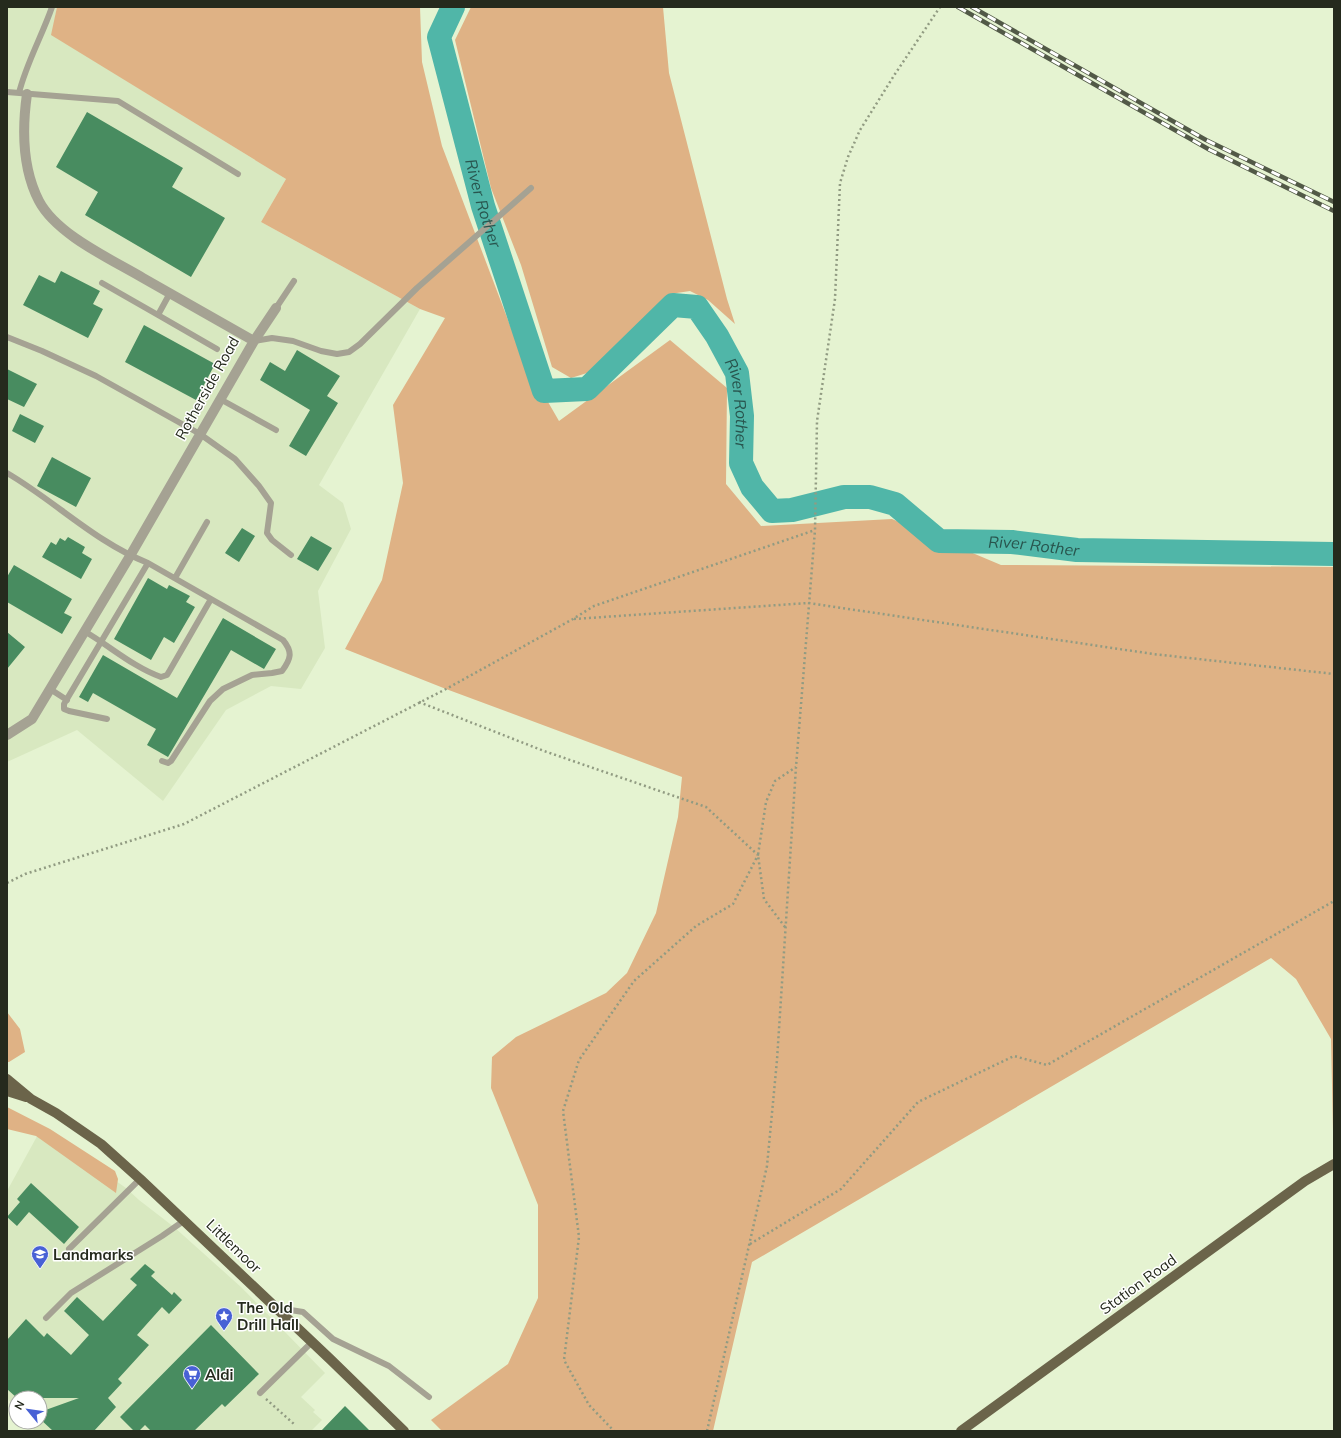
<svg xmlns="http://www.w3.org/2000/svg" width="1341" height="1438" viewBox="0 0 1341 1438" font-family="Mulish,sans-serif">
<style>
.built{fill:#d8e8c0}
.green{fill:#dfb285}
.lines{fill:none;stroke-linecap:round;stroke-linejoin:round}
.river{stroke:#50b6a8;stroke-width:24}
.building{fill:#488c60}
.path{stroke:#919b82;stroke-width:2.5;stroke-dasharray:2 3;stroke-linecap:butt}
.service{stroke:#a5a293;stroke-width:6}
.minor{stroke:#a5a293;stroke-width:10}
.primary{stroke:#6b644a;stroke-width:10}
.rail-casing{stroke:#525947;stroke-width:4.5}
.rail{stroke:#fff;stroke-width:3;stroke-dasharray:9;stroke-linecap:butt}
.labels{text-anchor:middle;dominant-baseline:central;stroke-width:3;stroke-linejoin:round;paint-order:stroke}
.street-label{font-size:15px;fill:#252a1d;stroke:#fff}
.poi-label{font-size:15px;font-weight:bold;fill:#252a1d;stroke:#fff;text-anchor:start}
.water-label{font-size:16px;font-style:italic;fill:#28554e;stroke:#fff}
</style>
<rect width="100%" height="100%" fill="#e5f3d1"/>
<path class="built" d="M7,7H57L52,35L286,179L261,222L420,309L319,485L343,503L351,529L318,591L325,648L301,689L271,686L226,710L163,801L77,730L7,762Z
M41,1129L126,1188L139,1200L174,1227L241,1287L325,1373L301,1397L315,1410L313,1412L322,1420L311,1431H35L28,1422H40V1398H16V1408L7,1398V1191Z"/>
<path class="green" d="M57,7H420L422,62L442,146L522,357L559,421L670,340L727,388L726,484L761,526L892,519L1001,565L1334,567V1131H1333L1331,1039L1296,979L1271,958L752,1262L713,1431H442L431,1420L508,1364L538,1298V1205L491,1088L492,1057L516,1037L606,993L627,973L656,913L678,817L682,777L446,689L345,649L382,580L403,483L393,405L445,318L420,309L261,222L286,179L51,35Z
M471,7H663L669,73L727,299L735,324L708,300L690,291L670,294L587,373L571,378L552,367L521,265L491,188L455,40Z
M7,1012L20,1029L25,1052L9,1062H7Z
M7,1107L50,1129L115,1171L118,1179L116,1193L36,1136L7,1129Z"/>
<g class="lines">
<path class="river" id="s1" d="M453,7L439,37L483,206L544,391L587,389L673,305L697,307L717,336L737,373L742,416L741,463L752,487L772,511L792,510L844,497H870L895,504L939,541L1012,542L1077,550L1334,554"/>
</g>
<path class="building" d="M87,112L183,168L172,187L225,218L191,277L85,215L98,192L56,167Z
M61,271L100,291L93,304L103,309L88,338L23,305L39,275L55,283Z
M144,325L215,364L196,400L125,362Z
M297,350L340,376L327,396L338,403L306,456L289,446L310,410L260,380L270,362L285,371Z
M7,369L37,384L24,407L7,399Z
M20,414L44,426L35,443L12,431Z
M52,457L91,478L76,507L37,486Z
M242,528L255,536L239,562L225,553Z
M311,536L332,548L318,571L297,559Z
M68,537L85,547L82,553L92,559L81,579L42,557L51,542L56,545L60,538L65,541Z
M14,565L72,599L64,613L72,617L62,634L7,602V577Z
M148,578L167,589L169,585L190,596L186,602L195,607L174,643L164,637L151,660L114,639Z
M223,618L276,649L264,669L231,650L168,757L147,745L156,729L93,693L88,702L79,697L103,655L177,698Z
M7,632L25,647L7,669Z
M31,1183L79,1227L64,1244L29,1212L17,1226L7,1217L20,1202L17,1199Z
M145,1264L155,1272L151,1276L172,1295L174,1292L182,1300L169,1314L162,1307L137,1335L149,1345L118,1379L122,1383L108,1398L116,1407L94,1431H53L40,1419V1412L79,1398H17L7,1389V1340L26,1319L44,1337L47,1333L71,1355L89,1335L64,1311L77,1297L103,1321L137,1285L130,1279Z
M211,1325L259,1374L225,1407L222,1404L194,1431H151L145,1425L139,1431H134L120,1417Z
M345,1406L370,1431H321Z"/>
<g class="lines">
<path class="path" d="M574,619L808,603L1153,654L1334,674
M419,702L544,751L706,807L758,855L733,904L696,926L634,981L579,1060L563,1111L579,1237L564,1360L589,1405L614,1431
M7,883L25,874L184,824L446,689L573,619L594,606L815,530
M785,927L764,899L758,855L766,802L775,781L796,767
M750,1244L841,1189L918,1102L1014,1056L1047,1065L1334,901
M266,1399L294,1424
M707,1431L767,1166L777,1060L796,767L815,530L817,421L835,299L840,183L848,157L860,130L895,74L940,7"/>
<path class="service" d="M7,92L118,101L238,174
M19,93C26,64 42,36 52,7
M102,283L158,315L170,293
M276,308L294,281
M158,315L217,349
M7,337L42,351L96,376L200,434L235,459L259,486L271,503L267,533L272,540L291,555
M254,341L272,338L293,341L321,351L337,354L349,352L360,344L417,288L531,188
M220,399L276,430
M7,473C55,501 95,542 148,563L283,640C293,652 291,659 282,671L272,673L252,675L223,689L210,701L171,761L168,763L162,761
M175,578L207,522
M84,631C110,646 133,667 161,677L167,675L170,670L211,599
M50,689L67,700
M107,719L69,711L64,709V704L148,563
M69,1249L140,1179
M278,1308L303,1312L333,1339L389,1366L429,1397
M46,1318L71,1293L162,1236L185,1220
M260,1393L312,1342"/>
<path class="minor" d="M254,341L276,308
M7,735L32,719L130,556L254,341C217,320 180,299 143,278C111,259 57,235 39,201C22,168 22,129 27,94"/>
<path class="primary" d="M7,1079L31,1099L56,1113L101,1144L140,1179L330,1359L404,1431
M7,1091L26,1097
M961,1431L1305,1181L1334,1164"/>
<g class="rail-casing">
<path id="rail" d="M958,7L1210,150L1334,211
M972,7L1206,140L1334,202"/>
</g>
<use href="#rail" class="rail"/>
</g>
<defs>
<g id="university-pin" transform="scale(0.9)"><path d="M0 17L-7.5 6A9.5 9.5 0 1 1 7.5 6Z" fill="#4861d5" stroke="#fff"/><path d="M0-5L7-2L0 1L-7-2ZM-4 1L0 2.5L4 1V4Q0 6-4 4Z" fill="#fff"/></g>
<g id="sight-pin" transform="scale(0.9)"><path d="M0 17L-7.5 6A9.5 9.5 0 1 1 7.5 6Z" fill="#4861d5" stroke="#fff"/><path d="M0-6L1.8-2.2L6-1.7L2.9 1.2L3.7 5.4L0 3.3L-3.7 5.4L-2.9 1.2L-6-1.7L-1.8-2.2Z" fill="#fff"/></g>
<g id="supermarket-pin" transform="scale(0.9)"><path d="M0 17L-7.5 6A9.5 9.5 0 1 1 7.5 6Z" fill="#4861d5" stroke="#fff"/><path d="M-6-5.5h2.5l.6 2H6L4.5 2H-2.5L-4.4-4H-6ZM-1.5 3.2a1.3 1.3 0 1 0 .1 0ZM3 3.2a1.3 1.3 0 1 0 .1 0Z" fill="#fff"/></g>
</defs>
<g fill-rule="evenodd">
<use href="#university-pin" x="40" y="1254"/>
<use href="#sight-pin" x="224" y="1316"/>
<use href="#supermarket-pin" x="192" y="1374"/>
</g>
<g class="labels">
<g class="street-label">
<text transform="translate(207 388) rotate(-61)">Rotherside Road</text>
<text transform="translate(234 1246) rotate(44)">Littlemoor</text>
<text transform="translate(1138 1284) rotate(-36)">Station Road</text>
</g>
<g class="poi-label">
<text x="53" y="1254">Landmarks</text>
<text x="237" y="1307">The Old<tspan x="237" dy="17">Drill Hall</tspan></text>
<text x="205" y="1374">Aldi</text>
</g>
<g class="water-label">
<text stroke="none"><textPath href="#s1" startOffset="205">River Rother</textPath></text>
<text stroke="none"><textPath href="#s1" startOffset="697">River Rother</textPath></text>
<text stroke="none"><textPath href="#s1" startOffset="1093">River Rother</textPath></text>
</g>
</g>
<rect width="1341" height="1438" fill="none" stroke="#252a1d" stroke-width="16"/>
<g transform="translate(28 1410) rotate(299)"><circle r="19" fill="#ffffff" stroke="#a8aaa5"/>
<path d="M0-3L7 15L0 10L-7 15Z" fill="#4861d5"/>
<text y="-6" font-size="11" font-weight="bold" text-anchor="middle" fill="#252a1d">N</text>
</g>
</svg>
